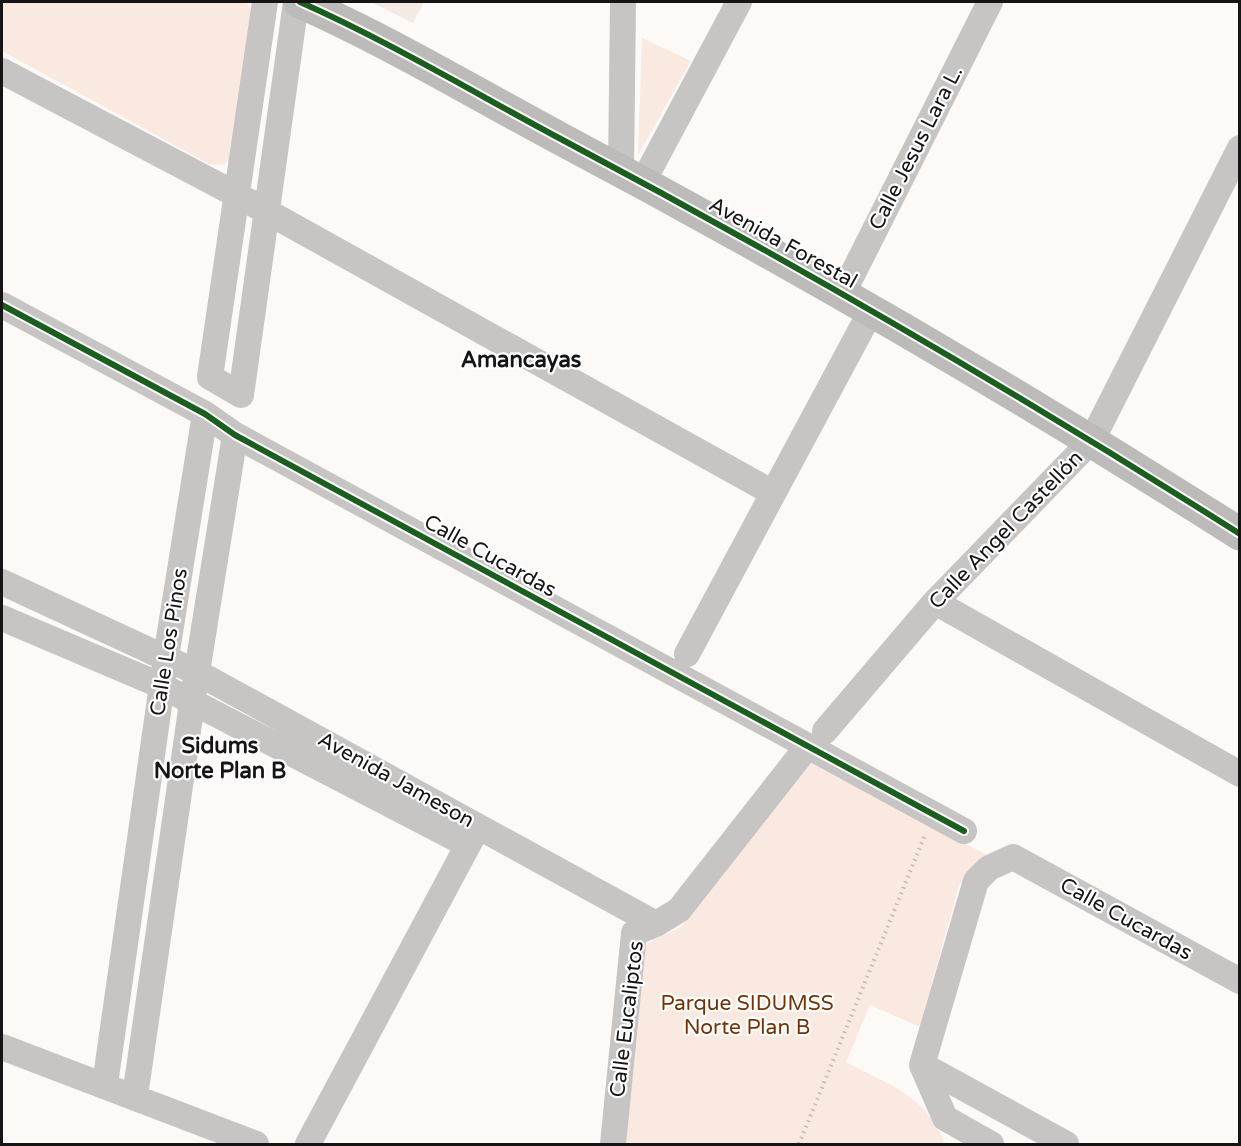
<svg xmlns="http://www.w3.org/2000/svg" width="1241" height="1146" viewBox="0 0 1241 1146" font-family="'Varela Round',sans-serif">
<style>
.built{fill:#f3eae5}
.green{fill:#fae9e0}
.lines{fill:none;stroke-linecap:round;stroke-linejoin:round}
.path{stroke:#bdbcbb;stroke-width:4;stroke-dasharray:1.5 4.5;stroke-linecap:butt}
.street{stroke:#c6c5c4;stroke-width:26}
.secondary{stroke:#bcbbba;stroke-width:33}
.cycleway-casing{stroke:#fff;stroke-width:10}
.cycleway{stroke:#1b5e20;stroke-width:6}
.labels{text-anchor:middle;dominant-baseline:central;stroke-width:4.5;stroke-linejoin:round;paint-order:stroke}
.street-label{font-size:21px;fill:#161414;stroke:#fff}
.park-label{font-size:21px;fill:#763206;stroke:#fff}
.neighbourhood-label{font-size:22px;font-weight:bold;fill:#161414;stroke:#fff}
</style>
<rect width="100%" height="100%" fill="#fcf9f7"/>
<path class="built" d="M371,2H424L413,23Z"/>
<path class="green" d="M2,2H246L254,13L234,156L223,165L209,164L2,51Z
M642,38L691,61L638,155Z
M811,763L987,855L959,885L920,1027L870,1005L846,1062C890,1086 924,1093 945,1144H624L642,949L653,940L681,927Z"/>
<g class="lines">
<path class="path" d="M799,1144L925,835"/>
<path class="street" d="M265,2L210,377L241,395L296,2
M2,71L237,195L773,493
M621,170L623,2
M643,182L739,2
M842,295L990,2
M2,305L205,414L235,435L964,831
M2,582L198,673L656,924
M935,602L1240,774
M2,618L162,686L468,845
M687,654L871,311
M825,731L935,602L1092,440L1240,148
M2,1047L256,1144
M922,1065L1066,1144
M105,1084L166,657L205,414
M135,1096L192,703L235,435
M308,1144L476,830
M613,1144L634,933L656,924L679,910L807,747
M991,1144L945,1118L922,1065L976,881L989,868L1013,857L1240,981"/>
<path class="secondary" d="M300,2C388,41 473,92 559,138C791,261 1018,393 1240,534"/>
<g class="cycleway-casing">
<path id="cycleway" d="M300,2C388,41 473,92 559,138C791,261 1018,393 1240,534
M2,305L205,414L235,435L964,831"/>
</g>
<use href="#cycleway" class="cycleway"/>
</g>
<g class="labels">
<g class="street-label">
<text transform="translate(916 148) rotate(-63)">Calle Jesus Lara L.</text>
<text transform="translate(783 243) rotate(29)">Avenida Forestal</text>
<text transform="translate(1006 530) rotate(-46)">Calle Angel Castellón</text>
<text transform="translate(490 556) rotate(29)">Calle Cucardas</text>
<text transform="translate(169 642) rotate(-81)">Calle Los Pinos</text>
<text transform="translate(396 780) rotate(29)">Avenida Jameson</text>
<text transform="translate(1126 919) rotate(29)">Calle Cucardas</text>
<text transform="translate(627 1019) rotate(-83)">Calle Eucaliptos</text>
</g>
<g class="park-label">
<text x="747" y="1003">Parque SIDUMSS<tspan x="747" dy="24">Norte Plan B</tspan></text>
</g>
<g class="neighbourhood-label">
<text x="521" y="360">Amancayas</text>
<text x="220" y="746">Sidums<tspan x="220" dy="25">Norte Plan B</tspan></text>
</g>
</g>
<rect width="1241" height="1146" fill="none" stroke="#161414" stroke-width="6"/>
</svg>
